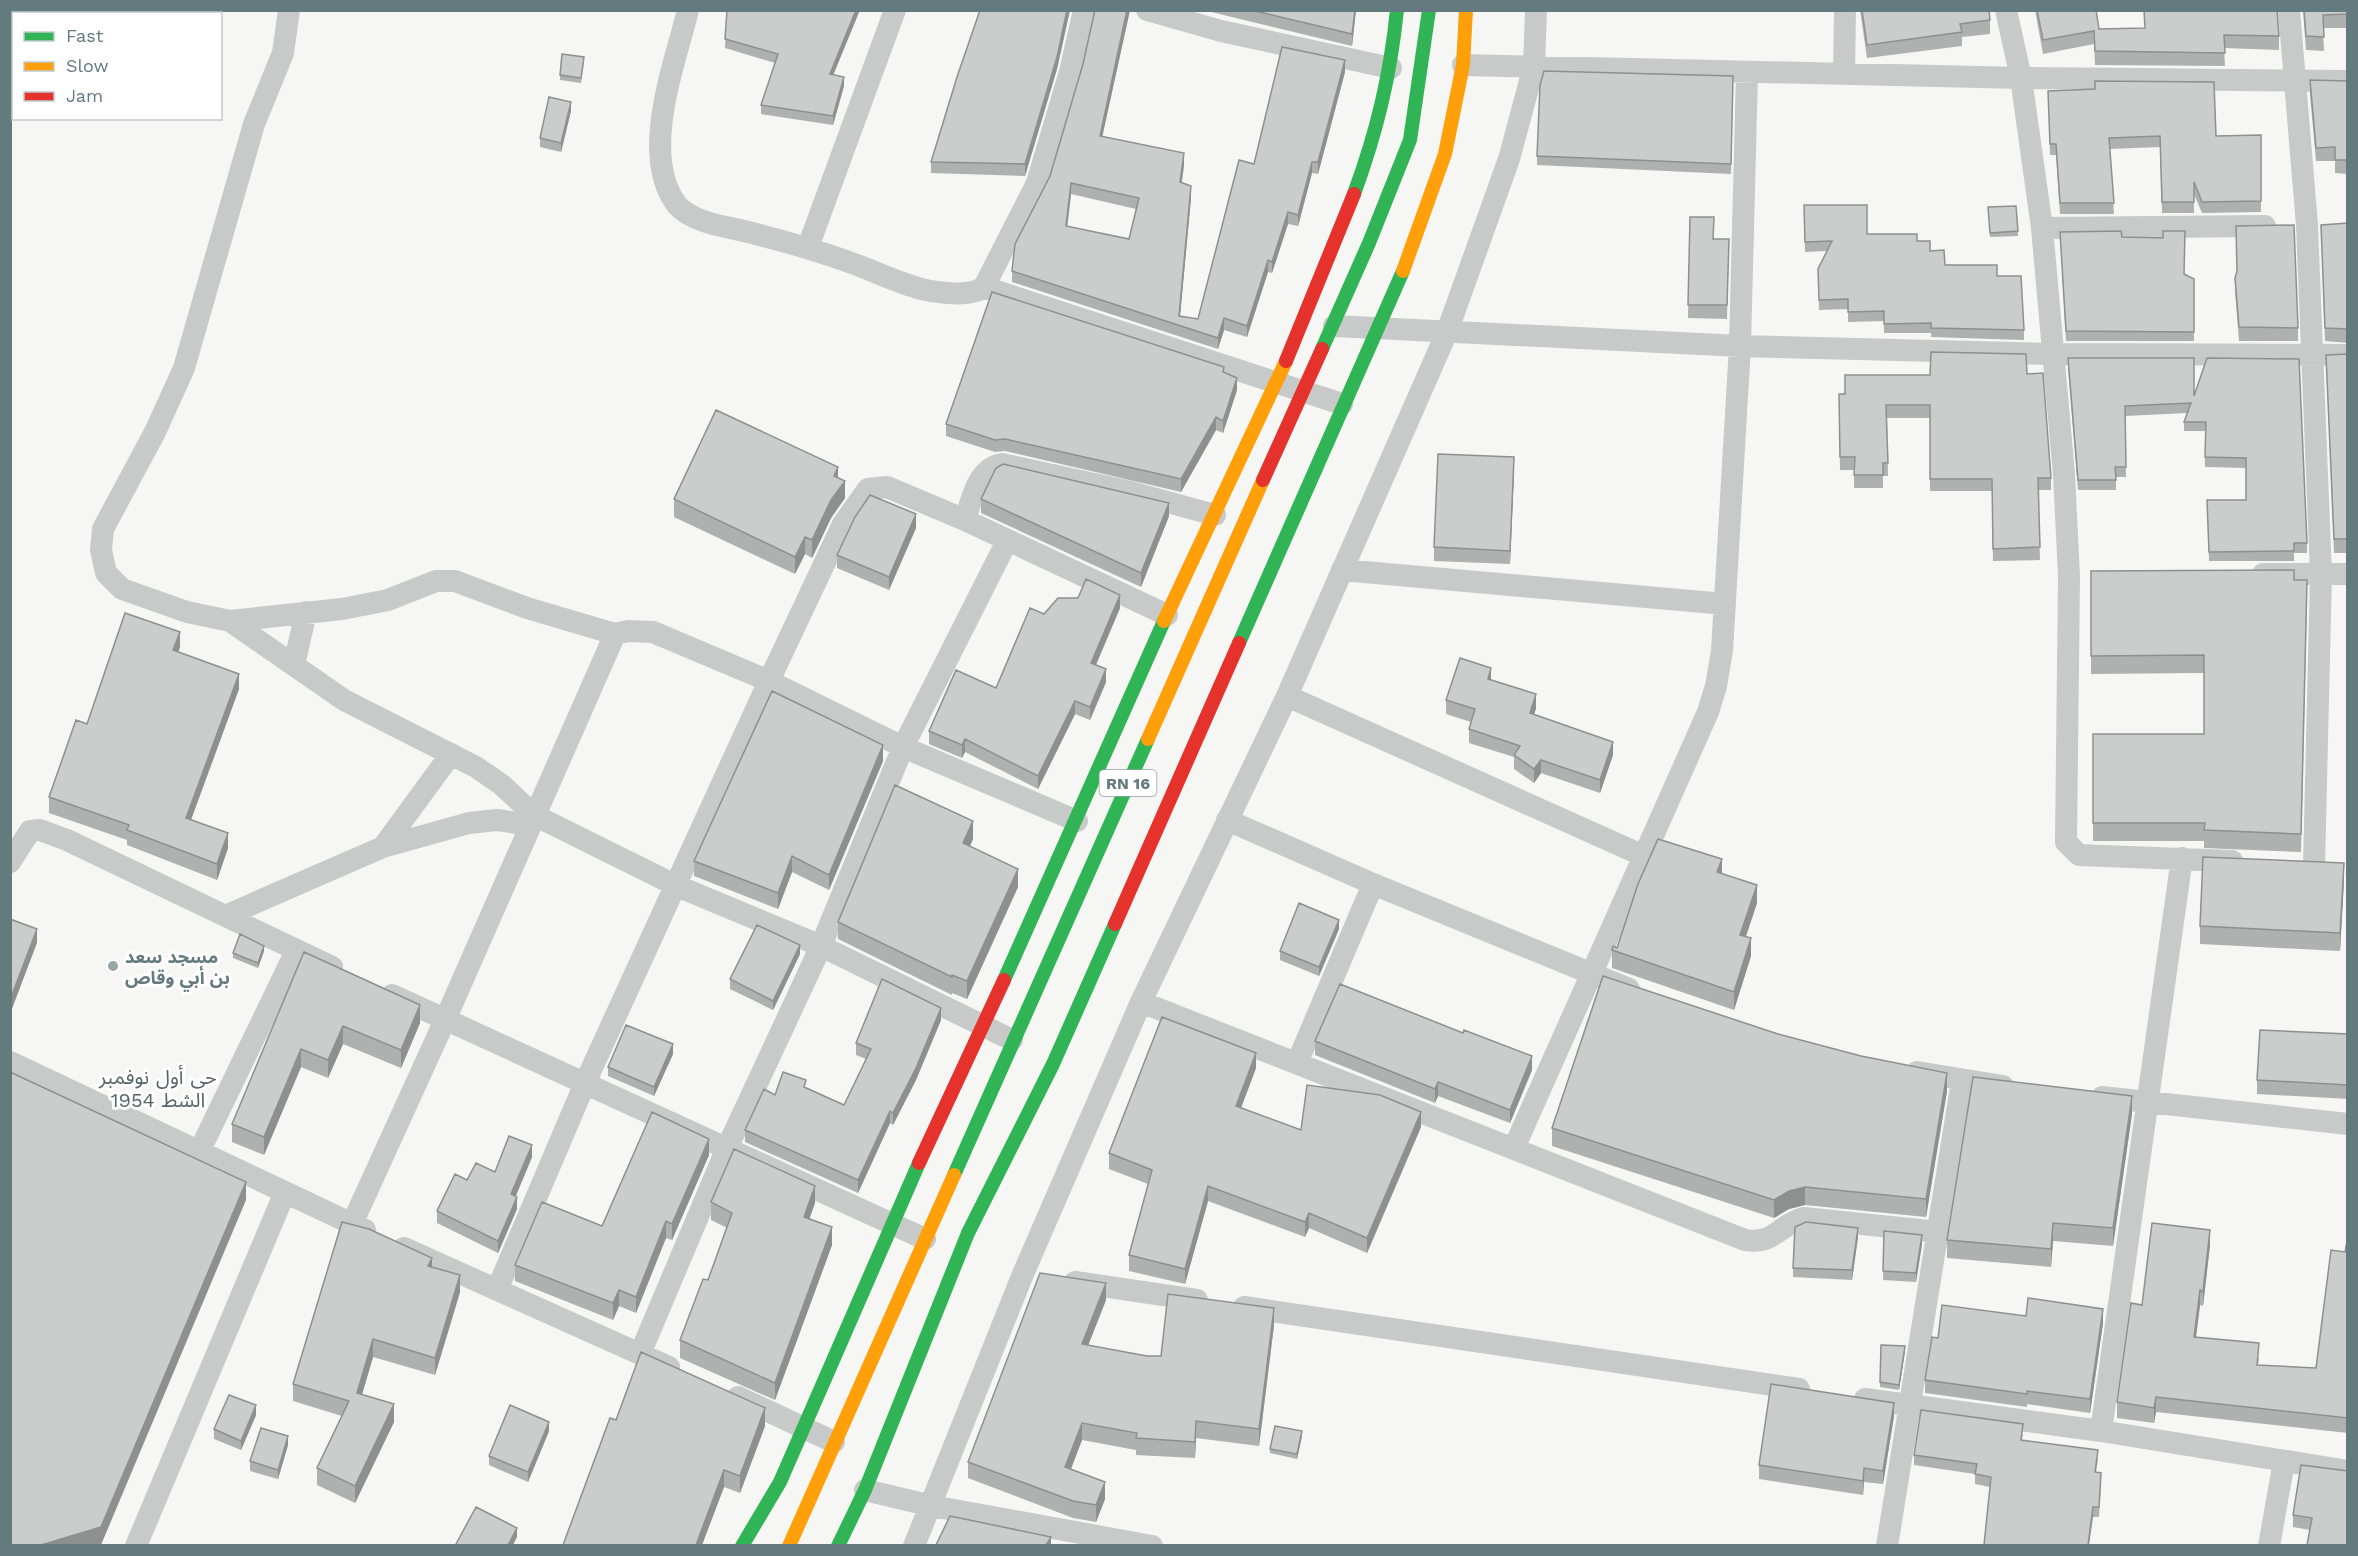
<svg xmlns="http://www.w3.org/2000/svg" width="2358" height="1556" viewBox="0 0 2358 1556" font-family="'Work Sans','Noto Sans Arabic',sans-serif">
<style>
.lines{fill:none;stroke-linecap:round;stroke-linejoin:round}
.street{stroke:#c8caca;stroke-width:22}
.fast{stroke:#30b455;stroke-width:14}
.slow{stroke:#ff9f0a;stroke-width:14}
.jam{stroke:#e5322d;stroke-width:14}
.wall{fill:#afb0b0;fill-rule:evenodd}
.shaded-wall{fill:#8e9090}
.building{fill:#cbcdcd;stroke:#8e9090;stroke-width:1.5;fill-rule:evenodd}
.poi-dot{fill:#96a5a8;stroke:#fff;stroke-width:2}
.labels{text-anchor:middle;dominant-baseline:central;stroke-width:6;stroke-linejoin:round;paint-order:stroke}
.shield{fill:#fff;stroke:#92a2a5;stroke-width:1.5}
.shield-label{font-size:16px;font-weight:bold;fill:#637a7e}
.poi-label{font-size:18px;font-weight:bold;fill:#637a7e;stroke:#fff;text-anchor:start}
.neighbourhood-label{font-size:20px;fill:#556669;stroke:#fff}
</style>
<rect width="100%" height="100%" fill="#f6f6f5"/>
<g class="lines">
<path class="street" d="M289,10L283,53L254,124L184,368L155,432L103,529L101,550L106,573L122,589L187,612L230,621L342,609L388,600L436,581H455L527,608L615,634
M688,10C675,64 639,155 677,205C691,221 720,226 740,230C777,239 813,249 849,262C875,271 903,286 931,291C946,293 970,297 984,287L1342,404
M1147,10L1221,31L1391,68
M2006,10L2021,78L2042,228L2064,474L2069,576L2066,842L2079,855L2232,861
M2289,10L2307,225L2321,574L2314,866
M1463,65L2021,78L2348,81
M1844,74L1845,10
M2042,228L2265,226
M808,247L895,10
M984,287L1037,183L1070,72L1084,10
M1334,326L1740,346L2055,354L2348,355
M965,520C972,500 977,468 1002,464L1131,492L1215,515
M1342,570L1725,604
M2263,574H2348
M230,621L344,700L476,767L502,785L534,815L677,886L821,946L1012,1040
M294,665L306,612
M1287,696L1644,856
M1227,820L1373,884L1629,989
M383,847L451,754
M10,862L30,831L40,830L67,840L332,967
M225,916L383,847L469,823L497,820L530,825
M392,995L925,1239
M1141,1002L1745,1240C1775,1245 1779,1224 1804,1218L1939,1232
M10,1062L365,1230
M1297,1063L1373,884
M1917,1072L2003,1086
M2102,1097L2348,1124
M1514,1148L1708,712L1716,686L1722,651L1740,346L1747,73
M199,1152L296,951
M352,1224L445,1020L615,634L628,631L653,632L769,681L903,747L1077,821
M404,1248L669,1367
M1075,1282L1197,1300
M497,1290L585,1083L769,681L843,524L868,489L887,487L965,520L1167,615
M1244,1307L1799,1389
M640,1354L727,1148L821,946L903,747L1007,541
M738,1397L834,1442
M1865,1399L2101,1431L2348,1471
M2101,1431L2182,858
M865,1490L932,1506L1152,1546
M136,1546L285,1192
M914,1546L1023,1274L1141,1002L1287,696L1447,332L1509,159L1534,66L1536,10
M1887,1546L1962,1081
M2269,1546L2284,1461"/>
<path class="fast" d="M1354,194C1377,131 1390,77 1397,10
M1322,349L1369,243L1410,140L1429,10
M1239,643L1403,271
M1004,980L1164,621
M954,1175L1148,739
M742,1546L780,1482L919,1163
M838,1546L865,1490L968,1233L1053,1064L1115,924"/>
<path class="slow" d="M1403,271L1445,154L1463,65L1466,10
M1164,621L1286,361
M1148,739L1263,480
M789,1546L954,1175"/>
<path class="jam" d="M1286,361L1354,194
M1263,480L1322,349
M1115,924L1239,643
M919,1163L1004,980"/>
</g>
<path class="wall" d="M727,10L834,75L844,86L833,125L761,114V105L775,63L725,48Z
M980,10H1070L1057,69L1025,176L931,173V162Z
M1095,10H1130L1102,137L1184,165L1182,182L1191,198L1180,316L1198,319L1254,164L1345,72L1318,174L1312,173L1298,226L1288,224L1272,273L1268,272L1247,337L1224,330L1218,349L1012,282V271L1050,176L1083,64ZM1071,194L1136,209L1129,239L1067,226Z
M1203,10H1356L1352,46Z
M1860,10H1989L1990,20V34L1962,37V46L1867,58Z
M2035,10H2096L2099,29L2279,36V50L2224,48L2225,66L2095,65L2094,44L2043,54Z
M2303,10H2348V28H2323L2324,51L2306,50Z
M584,62L581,83L560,80V75Z
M1733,76L1731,174L1537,165V156Z
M2310,80L2348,81V174L2335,173V161H2316L2310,94Z
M2048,91L2216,136L2261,135V212L2202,213L2194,194V213H2162L2160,147L2110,149L2114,214H2060L2056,155H2050Z
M571,111L561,152L540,147V138Z
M1804,205L1867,234L1917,241L1930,251L1945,265L1997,276L2024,330V340L1931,337V333H1884V321L1848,322V309L1819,310L1818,269L1827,251L1805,252Z
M1988,207L2018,231V236L1990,237Z
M1690,217L1714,239H1729L1727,319L1688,318Z
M2348,223V343L2325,341L2321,225Z
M2060,232L2122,237L2194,279V341H2066Z
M2235,278L2298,328V341H2239L2235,291Z
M2348,354V553H2334L2326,355Z
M2068,358L2194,396L2207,358L2307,543V553H2294V561H2209L2207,500H2246V468L2205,467V431H2184V422L2187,413L2125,416L2126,477H2116V490H2078L2068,368Z
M1224,373L1237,390L1223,433L1216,430L1181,492L1005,451L995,452L946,436V424Z
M2027,374L2051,478V490H2038L2040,560L1993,561L1992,491H1930V418H1887L1888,476H1883V488H1854V470H1840L1839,394Z
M1514,471L1510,564L1434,561V547Z
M838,478L845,498L831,518L812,558L805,554L795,574L674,517V499Z
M981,499L1169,516L1141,587L981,513Z
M916,528L889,590L837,568V555Z
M2091,571L2294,580L2307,598L2301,852L2204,848V841H2093V734H2204V673L2091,674Z
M1078,598L1120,608L1096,665L1106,682L1090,720L1075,714L1038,789L965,752L962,758L929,744V731L996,688L1044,614Z
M180,647L178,652L239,689L191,820L228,848L217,880L127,845V840L49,813V797L87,724Z
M1491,680L1536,708L1534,715L1613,755L1600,793L1541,773L1534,783L1514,769V757L1469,743V729L1471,722L1446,714V700Z
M883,761L829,890L792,872L778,909L694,876V861Z
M973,839L970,846L1018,887L967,999L952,993V995L838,939V922Z
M1722,874L1757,903L1746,937L1751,956L1734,1010L1612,968V950L1617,948Z
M2344,881L2340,951L2200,944V926Z
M1339,929L1319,976L1280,960V951Z
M264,951L258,968L233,958V953Z
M304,952L420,1023L401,1068L343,1044L328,1078L301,1067L264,1155L232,1142V1124Z
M800,954L773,1010L730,989V979Z
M941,1020L916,1080L893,1125L890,1123L858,1193L745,1142V1130L775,1095L806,1088L844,1105L866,1059L856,1055V1043Z
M2348,1034V1099L2257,1094V1080Z
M1315,1041L1532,1070L1510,1123L1438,1096L1435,1103L1315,1055Z
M673,1054L654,1096L608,1076V1067Z
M1256,1068L1241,1108L1301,1130L1421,1127L1367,1253L1309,1228L1305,1237L1208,1201L1185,1284L1129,1271V1255L1148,1184L1109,1169V1153Z
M1947,1091L1926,1217L1805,1205L1789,1209L1774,1218L1552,1146V1128Z
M2132,1114L2113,1246L2053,1241L2051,1267L1947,1258V1240Z
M709,1155L672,1240L666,1238L636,1313L619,1306L613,1320L515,1281V1265L602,1226Z
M532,1157L516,1196L517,1209L498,1253L437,1223V1211L467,1180L495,1172Z
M711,1202L815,1203L809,1219L832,1245L775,1400L680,1358V1340L708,1280L727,1228L711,1220Z
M1884,1231L1922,1244L1916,1282L1883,1280Z
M2348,1236V1433L2156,1412L2154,1423L2117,1418V1402L2142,1305L2210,1245L2203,1306L2200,1305L2196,1337L2259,1358L2258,1365L2316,1368L2345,1252Z
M1858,1237L1852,1280L1793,1277V1268Z
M432,1267L460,1292L435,1375L373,1357L362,1395L394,1422L355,1503L317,1485V1468L342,1416L293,1401V1384Z
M1106,1300L1088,1345L1147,1356H1161L1274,1325L1259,1446L1196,1438L1195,1458L1136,1455V1450L1082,1440L1071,1469L1105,1499L1096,1522L1073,1518L968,1478V1462Z
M2026,1316L2103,1323L2090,1413L2027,1404V1407L1925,1393V1380L1938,1338Z
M1905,1351L1899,1390L1880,1387V1382Z
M256,1415L241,1450L214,1439V1429Z
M1894,1416L1883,1484L1864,1482L1863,1495L1759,1479V1465Z
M616,1420L765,1426L740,1493L724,1487L702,1545H563Z
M549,1431L528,1482L489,1465V1456Z
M2023,1434L2022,1440L2098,1459L2096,1472L2101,1483L2099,1517H2093L1990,1487L1975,1484V1474L1914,1465V1455Z
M1302,1436L1297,1459L1270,1453V1449Z
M288,1445L278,1479L250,1471V1461Z
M2348,1471L2310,1530L2293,1527V1515Z"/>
<path class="shaded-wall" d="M856,10H860L830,83V74Z
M1067,10H1070L1057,69L1025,176V164Z
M1127,10H1130L1100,147V136Z
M1355,10H1356L1352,46V34Z
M1345,60V72L1318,174V162Z
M844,77V86L833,125V116Z
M571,102V111L561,152V143Z
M1184,153V165L1180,193V182Z
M1312,162V173L1298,226V215Z
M1071,183V194L1066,237V226Z
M1191,186V198L1179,327V316Z
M1288,212V224L1272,273V262Z
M1268,260V272L1247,337V326Z
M1224,318V330L1218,349V338Z
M1237,378V390L1223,433V421Z
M1216,417V430L1181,492V479Z
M1514,457V471L1510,564V551Z
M838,467V485L834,476Z
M845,481V498L831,518L812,558V540L831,500Z
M1169,503V516L1141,587V573Z
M916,514V528L889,590V577Z
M805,537V554L795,574V557Z
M1120,595V608L1091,676V663Z
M180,632V647L173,666V650Z
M1491,668V682L1488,679Z
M1106,669V682L1090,720V707Z
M239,674V689L186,833V818Z
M1536,694V708L1530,727V713Z
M1075,701V714L1038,789V776Z
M965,739V752L962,758V745Z
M1613,742V755L1600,793V780Z
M883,745V761L829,890V875Z
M1541,760V773L1534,783V769Z
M973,821V839L963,861V843Z
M228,833V848L217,880V864Z
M792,856V872L778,909V893Z
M1722,859V877L1717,872Z
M2344,863V881L2340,951V933Z
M1018,869V887L967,999V981Z
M1757,885V903L1740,953V935Z
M1339,920V929L1319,976V967Z
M37,929V943L10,1014V1000Z
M1751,938V956L1734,1010V992Z
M800,945V954L773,1010V1001Z
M264,946V951L258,968V963Z
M420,1005V1023L401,1068V1050Z
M941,1008V1020L916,1080L893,1125V1113Z
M343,1026V1044L328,1078V1060Z
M673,1044V1054L654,1096V1087Z
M301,1049V1067L264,1155V1137Z
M1256,1053V1068L1236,1121V1106Z
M1532,1056V1070L1510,1123V1110Z
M1947,1073V1091L1926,1217V1199Z
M1438,1082V1096L1435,1103V1089Z
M2132,1096V1114L2113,1246V1228Z
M890,1111V1123L858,1193V1180Z
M1421,1112V1127L1367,1253V1238Z
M709,1139V1155L672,1240V1224Z
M532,1145V1157L511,1207V1194Z
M246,1182V1200L101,1545H41Z
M815,1186V1203L804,1234V1217Z
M1208,1186V1201L1185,1284V1269Z
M1805,1187V1205L1789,1209L1774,1218V1200L1789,1191Z
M517,1197V1209L498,1253V1241Z
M1309,1213V1228L1305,1237V1222Z
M666,1221V1238L636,1313V1297Z
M2053,1223V1241L2051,1267V1249Z
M832,1227V1245L775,1400V1383Z
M1858,1228V1237L1852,1280V1270Z
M2210,1230V1245L2203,1306V1291Z
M1922,1235V1244L1916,1282V1273Z
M432,1258V1275L428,1266Z
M460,1275V1292L435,1375V1358Z
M1106,1283V1300L1082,1361V1344Z
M619,1290V1306L613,1320V1303Z
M2200,1290V1305L2194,1352V1337Z
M1274,1308V1325L1259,1446V1429Z
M2103,1309V1323L2090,1413V1399Z
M373,1339V1357L357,1411V1393Z
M1905,1346V1351L1899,1390V1385Z
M2156,1397V1412L2154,1423V1408Z
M1894,1403V1416L1883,1484V1471Z
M394,1404V1422L355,1503V1486Z
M256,1405V1415L241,1450V1441Z
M765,1408V1426L740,1493V1476Z
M1196,1421V1438L1195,1458V1442Z
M549,1422V1431L528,1482V1472Z
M1082,1423V1440L1065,1484V1467Z
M1302,1431V1436L1297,1459V1454Z
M288,1436V1445L278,1479V1470Z
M1864,1468V1482L1863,1495V1481Z
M724,1470V1487L702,1545H696Z
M1105,1482V1499L1096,1522V1505Z
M2093,1507V1517L2089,1545H2088Z
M517,1528V1537L513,1545H508Z
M1051,1537V1545H1046Z"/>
<path class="building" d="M727,10H856L830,74L844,77L833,116L761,105L778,54L725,39Z
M980,10H1067L1057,57L1025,164L931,162L957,77Z
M1095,10H1127L1100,136L1184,153L1180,182L1191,186L1179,316L1198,319L1239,160L1254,164L1282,47L1345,60L1318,162H1312L1298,215L1288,212L1272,262L1268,260L1247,326L1224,318L1218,338L1012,271L1015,244L1050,176L1083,64ZM1071,183L1139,198L1129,239L1066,226Z
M1251,10H1355L1352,34Z
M1862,10H1989L1990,20L1960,24L1962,32L1867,45Z
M2037,10H2096L2099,29L2145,28L2144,10H2277L2279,36L2224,35L2225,53L2095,51L2094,31L2043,40Z
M2304,10H2348V14L2323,15L2324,37L2306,36Z
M562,54L584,57L581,78L560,75Z
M1544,71L1733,76L1731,164L1537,156L1540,85Z
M2310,80L2348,81V160H2335V147L2316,148Z
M2095,81L2214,82L2216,136L2261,135V201L2202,202L2194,182V202H2162L2160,136L2109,138L2114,203H2060L2056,144H2050L2048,91L2095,89Z
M549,97L571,102L561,143L540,138Z
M1804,205H1867V234H1917V241H1930V251L1944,250L1945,265H1997V276H2021L2024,330L1931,328V323L1884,324V311L1848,312V299L1819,300L1818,269L1832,241L1805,242Z
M2016,206L2018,231L1990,233L1988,207Z
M1690,217H1714L1713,239H1729L1727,305H1688Z
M2348,223V329L2325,328L2321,225Z
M2294,225L2298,328L2239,327L2235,278L2237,271L2236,226Z
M2121,231L2122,237L2163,238V231H2185L2184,274L2194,279V332L2066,331L2060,232Z
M992,292L1224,367L1223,372L1237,378L1223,421L1216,417L1181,479L1005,439L995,440L946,424Z
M1931,352L2026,354L2027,374L2043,373L2051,478H2038L2040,547L1993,549L1992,479H1930V405H1886L1888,463H1883V475H1854L1855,457H1840L1839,394H1845V375H1930Z
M2348,354V539H2334L2326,355Z
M2068,358H2194V396L2207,358L2299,359L2307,543H2294V551L2209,552L2207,500H2246V458L2205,457L2206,422H2184L2191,403L2125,406L2126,467H2115L2116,480H2078Z
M716,410L838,467L834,476L845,481L831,500L812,540L805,537L795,557L674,499Z
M1438,454L1514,457L1510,551L1434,547Z
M1003,464L1169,503L1141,573L981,499L996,468Z
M870,495L916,514L889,577L837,555L855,517Z
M2294,570V580H2307L2301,834L2204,830L2205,823H2093V734H2204V655L2091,656V571Z
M1086,579L1120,595L1091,663L1106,669L1090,707L1075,701L1038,776L965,739L962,745L929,731L956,670L996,688L1030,608L1044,614L1058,598H1078Z
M125,613L180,632L173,650L239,674L186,818L228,833L217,864L127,830L129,825L49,797L76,720L87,724Z
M1460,658L1491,668L1488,679L1536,694L1530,713L1613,742L1600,780L1541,760L1534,769L1514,755L1520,746L1469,729L1475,709L1446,700Z
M772,691L883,745L829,875L792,856L778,893L694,861Z
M895,785L973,821L963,843L1018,869L967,981L952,975V977L838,922Z
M1658,839L1722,859L1717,872L1757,885L1740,935L1751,938L1734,992L1612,950L1613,946L1617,948L1638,884Z
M2203,857L2344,863L2340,933L2200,926Z
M1299,903L1339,920L1319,967L1280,951Z
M10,919L37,929L10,1000Z
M757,925L800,945L773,1001L730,979Z
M240,934L264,946L258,963L233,953Z
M304,952L420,1005L401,1050L343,1026L328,1060L301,1049L264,1137L232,1124Z
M1603,976L1778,1034L1861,1056L1947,1073L1926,1199L1805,1187L1789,1191L1774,1200L1552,1128Z
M882,979L941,1008L916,1068L893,1113L890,1111L858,1180L745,1130L764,1089L775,1095L783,1072L806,1080L804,1087L844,1105L871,1049L856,1043Z
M1340,984L1463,1033L1464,1030L1532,1056L1510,1110L1438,1082L1435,1089L1315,1041Z
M1162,1017L1256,1053L1236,1106L1301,1130L1307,1085L1380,1095L1421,1112L1367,1238L1309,1213L1305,1222L1208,1186L1185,1269L1129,1255L1152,1170L1109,1153Z
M626,1025L673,1044L654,1087L608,1067Z
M2260,1030L2348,1034V1085L2257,1080Z
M10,1072L246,1182L101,1527L41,1545H10Z
M1973,1077L2132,1096L2113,1228L2053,1223L2051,1249L1947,1240Z
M652,1112L709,1139L672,1224L666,1221L636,1297L619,1290L613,1303L515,1265L542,1202L602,1226Z
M509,1136L532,1145L511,1194L517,1197L498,1241L437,1211L455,1174L467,1180L476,1163L495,1172Z
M734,1149L815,1186L804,1217L832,1227L775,1383L680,1340L703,1279L708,1280L732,1213L711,1202Z
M342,1222L369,1229L432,1258L428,1266L460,1275L435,1358L373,1339L357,1393L394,1404L355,1486L317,1468L349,1401L293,1384Z
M1806,1222L1858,1228L1852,1270L1793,1268L1795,1227Z
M2152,1223L2210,1230L2203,1291L2200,1290L2194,1337L2259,1343L2257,1365L2316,1368L2331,1250L2345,1252L2348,1236V1418L2156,1397L2154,1408L2117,1402L2131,1303L2142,1305Z
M1884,1231L1922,1235L1916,1273L1883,1271Z
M1040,1273L1106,1283L1082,1344L1147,1356H1161L1168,1294L1274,1308L1259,1429L1196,1421L1195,1442L1136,1438L1137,1433L1082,1423L1065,1467L1105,1482L1096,1505L1073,1501L968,1462Z
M2028,1298L2103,1309L2090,1399L2027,1391V1394L1925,1380L1932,1337L1938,1338L1942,1305L2026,1316Z
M1881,1345L1905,1346L1899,1385L1880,1382Z
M641,1352L765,1408L740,1476L724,1470L696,1545H563L610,1418L616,1420Z
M1771,1384L1894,1403L1883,1471L1864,1468L1863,1481L1759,1465Z
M229,1395L256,1405L241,1441L214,1429Z
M510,1405L549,1422L528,1472L489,1456Z
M1921,1410L2023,1424L2021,1440L2098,1450L2095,1472L2101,1473L2099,1507H2093L2088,1545H1984L1991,1477L1975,1474L1977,1464L1914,1455Z
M1275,1426L1302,1431L1297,1454L1270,1449Z
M261,1428L288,1436L278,1470L250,1461Z
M2301,1465L2348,1471V1545H2307L2312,1518L2293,1515Z
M476,1507L517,1528L508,1545H459L456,1544Z
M950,1516L1051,1537L1046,1545H936Z"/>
<circle class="poi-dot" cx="113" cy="966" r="6"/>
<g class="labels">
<rect class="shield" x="1099.5" y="770" width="57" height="26" rx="4.5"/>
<g class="shield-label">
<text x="1128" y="783">RN 16</text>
</g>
<g class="poi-label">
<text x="125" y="956">مسجد سعد<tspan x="125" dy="21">بن أبي وقاص</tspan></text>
</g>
<g class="neighbourhood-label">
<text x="158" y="1077">حي أول نوفمبر<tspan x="158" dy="23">1954 الشط</tspan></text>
</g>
</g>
<rect width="2358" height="1556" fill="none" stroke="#637a7e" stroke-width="24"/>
<rect x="12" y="12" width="210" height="108" fill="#ffffff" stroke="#c1cacb" stroke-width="1.5"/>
<rect x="24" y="32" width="30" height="9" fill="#30b455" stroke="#c1cacb" stroke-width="1.5"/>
<text x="66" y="42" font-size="18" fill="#637a7e">Fast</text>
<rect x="24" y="62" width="30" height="9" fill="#ff9f0a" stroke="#c1cacb" stroke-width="1.5"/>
<text x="66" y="72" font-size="18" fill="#637a7e">Slow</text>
<rect x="24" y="92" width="30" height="9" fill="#e5322d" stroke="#c1cacb" stroke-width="1.5"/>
<text x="66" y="102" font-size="18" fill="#637a7e">Jam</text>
</svg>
